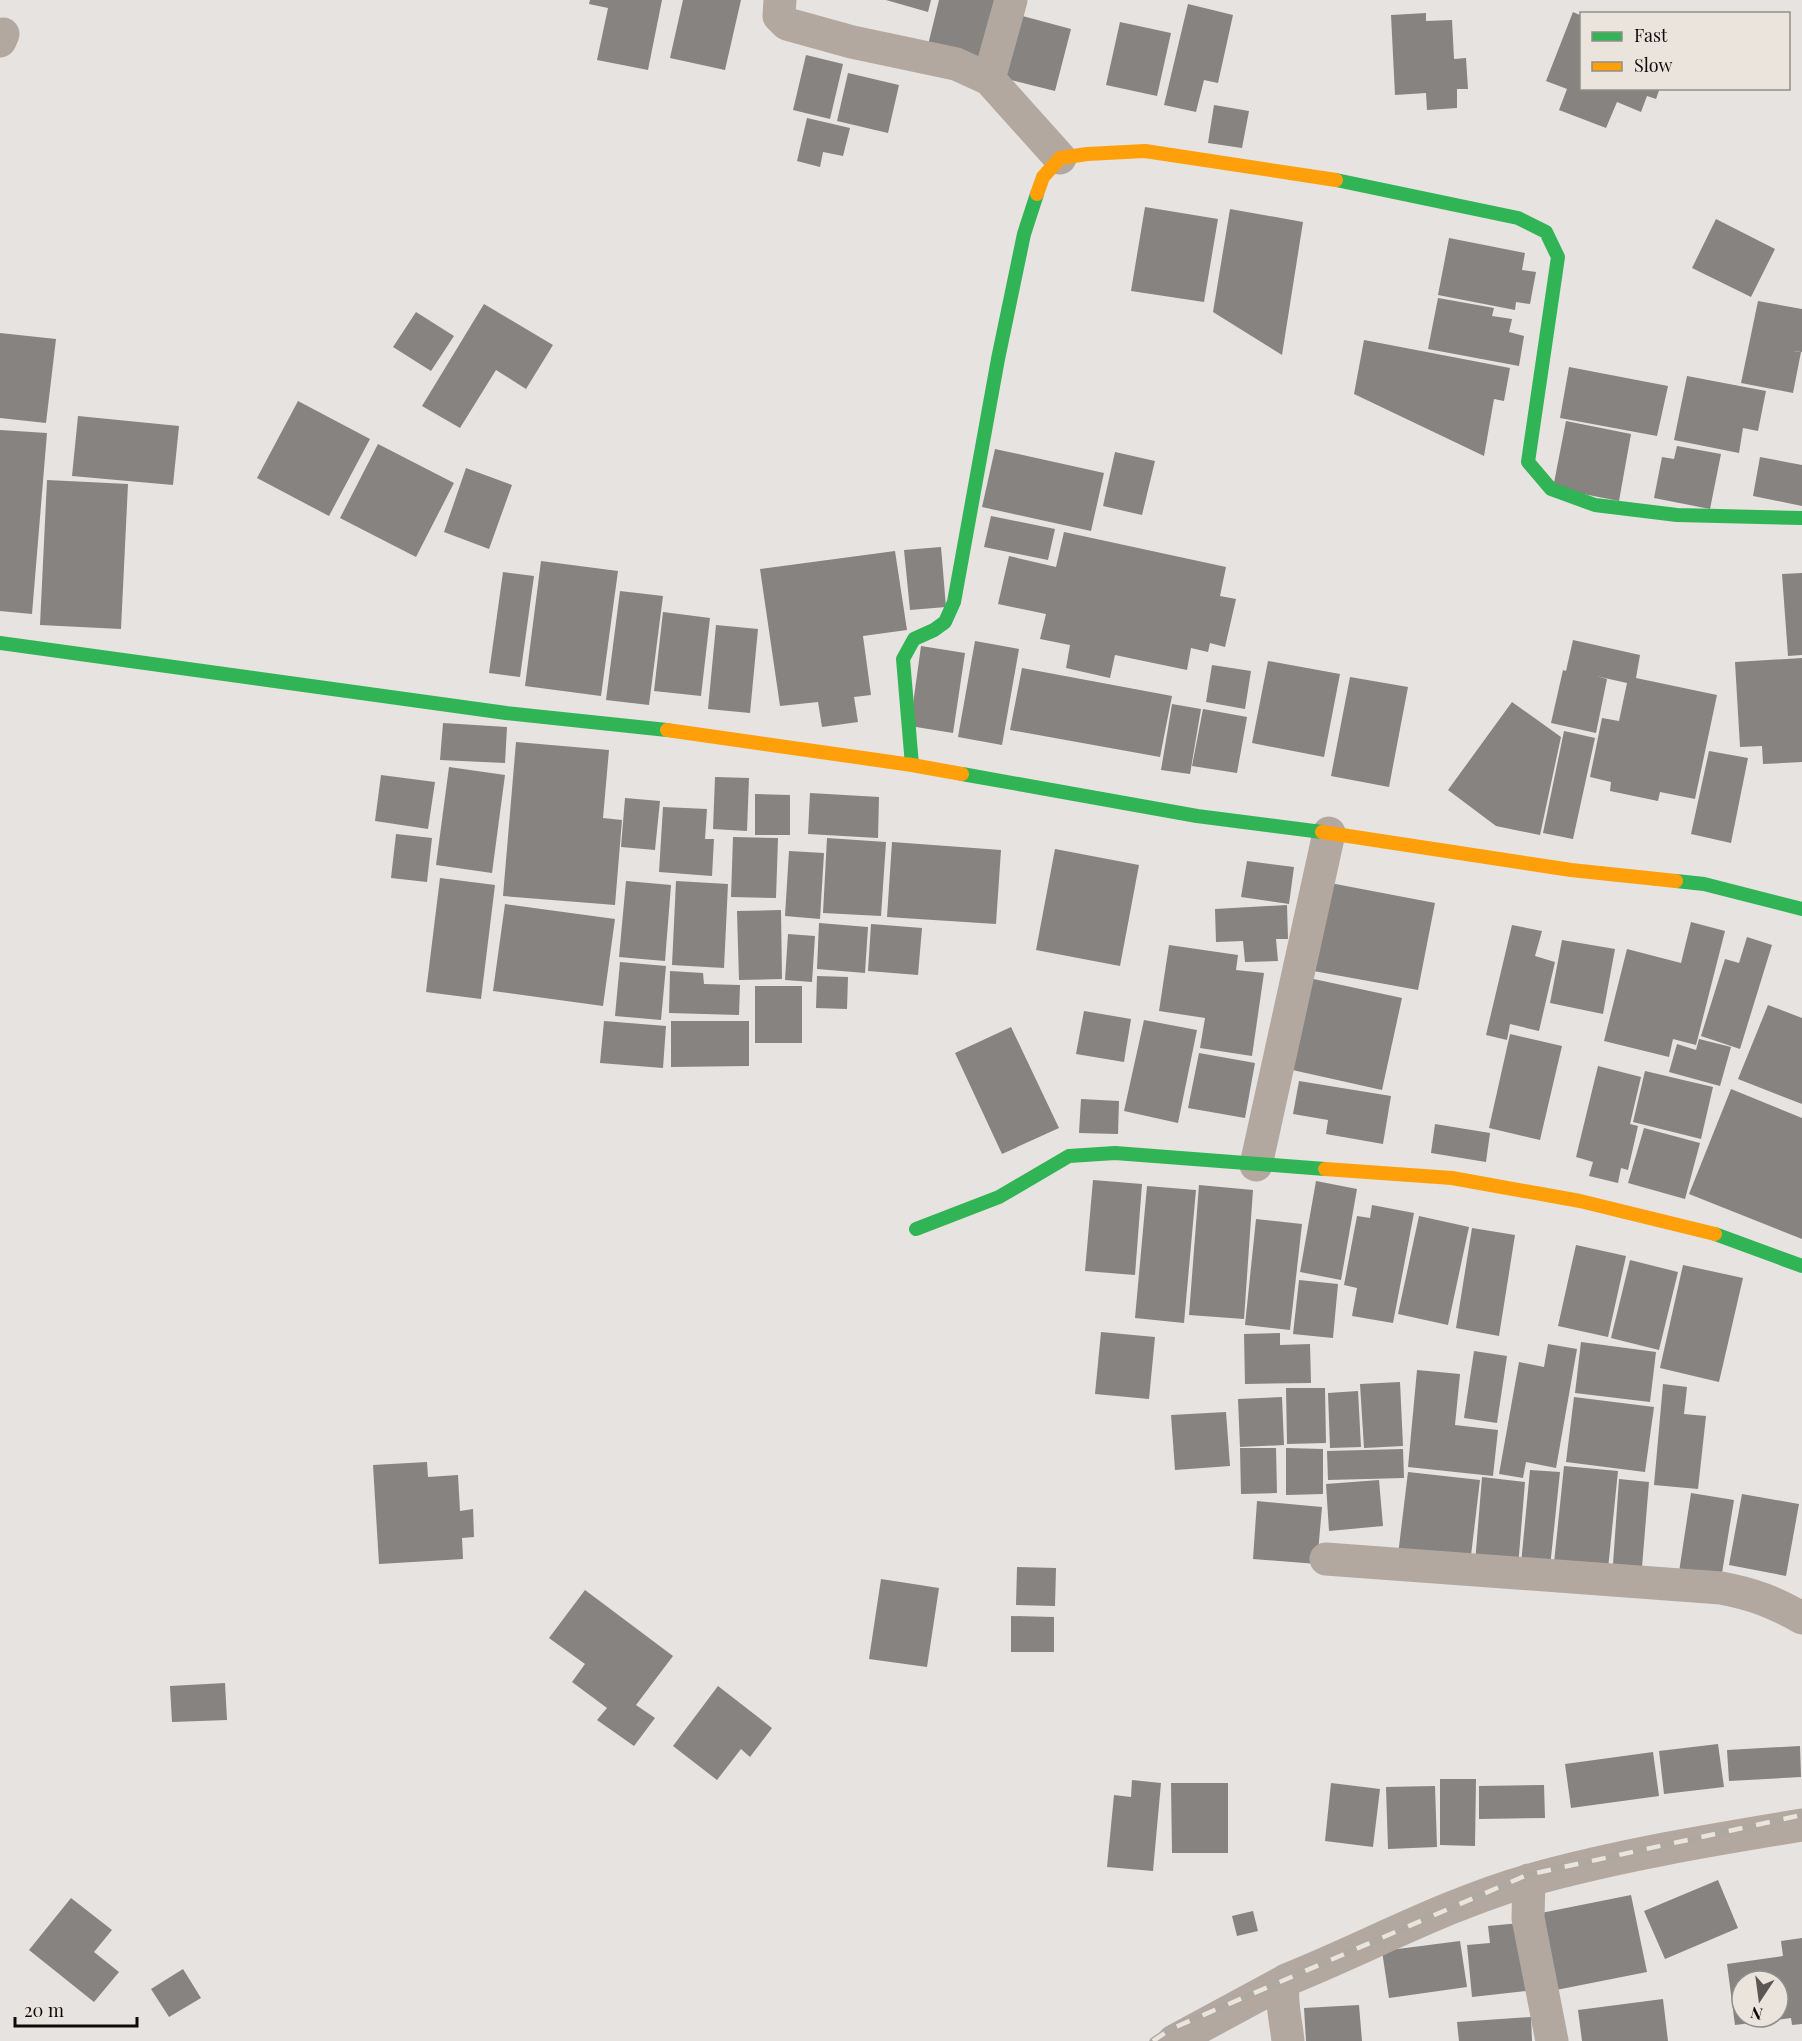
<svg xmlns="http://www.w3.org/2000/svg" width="1802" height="2041" viewBox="0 0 1802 2041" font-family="'Playfair Display',serif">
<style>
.building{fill:#868381;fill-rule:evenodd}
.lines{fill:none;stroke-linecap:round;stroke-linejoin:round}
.street{stroke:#b3a89f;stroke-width:33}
.fast{stroke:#30b455;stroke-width:14}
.slow{stroke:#ff9f0a;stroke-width:14}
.rail-casing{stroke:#afa8a1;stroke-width:7}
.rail{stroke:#eae4dc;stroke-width:4.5;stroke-dasharray:14;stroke-linecap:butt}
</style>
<rect width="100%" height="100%" fill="#e6e3e0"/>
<path class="building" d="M590,0H662L648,70L597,60L608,8L589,4Z
M683,0H741L725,70L670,58Z
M886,0H931L928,12Z
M939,0H1004L988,64L927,49Z
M1188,4L1233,15L1218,83L1204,80L1196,112L1164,105Z
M1573,12L1582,16V88H1660L1656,99L1647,96L1641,112L1617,102L1606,128L1559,110L1567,89L1546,81Z
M1011,13L1071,29L1055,91L995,76Z
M1426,13V21L1452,20L1454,59L1466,58L1468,89H1457V108L1427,110L1426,93L1395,95L1391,15Z
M1120,22L1171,33L1157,96L1106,85Z
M806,55L843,64L830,119L793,110Z
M848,73L899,85L888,133L837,121Z
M1214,105L1249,111L1242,148L1208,143Z
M807,118L850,128L843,156L823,152L820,167L797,161Z
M1145,207L1218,219L1204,302L1131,291Z
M1230,209L1303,222L1282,355L1213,312Z
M1716,219L1775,249L1751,297L1692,268Z
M1449,238L1525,253L1522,270L1536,272L1530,304L1516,302L1515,310L1438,295Z
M1438,298L1494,308L1492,316L1512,319L1509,332L1524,336L1519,366L1428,349Z
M1758,301L1802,309V352L1793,351L1801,352L1793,393L1741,383Z
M484,304L553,345L526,389L496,370L460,428L422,406Z
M416,312L454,336L431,371L393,347Z
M0,333L56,339L46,423L0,418Z
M1364,340L1510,368L1504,401L1494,399L1484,456L1354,394Z
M1569,367L1668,386L1657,436L1560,418Z
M1687,376L1766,391L1758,431L1743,428L1739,453L1674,440Z
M298,401L370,439L329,516L257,478Z
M78,416L179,426L173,485L72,476Z
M1566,421L1631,434L1619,501L1553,488Z
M0,430L47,433L32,614L0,611Z
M378,444L454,483L416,557L340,518Z
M1677,446L1721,454L1710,509L1654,498L1662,457L1674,459Z
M995,449L1104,473L1091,531L982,507Z
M1115,452L1155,461L1142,515L1103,506Z
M1760,457L1802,465V506L1753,496Z
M466,468L512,485L489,549L444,532Z
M47,480L128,484L121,629L40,625Z
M991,516L1055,529L1048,560L984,547Z
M1064,532L1226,567L1220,596L1236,599L1225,647L1210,643L1208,652L1191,648L1187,670L1115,655L1110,678L1066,668L1070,645L1040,639L1046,614L998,604L1009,556L1056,567Z
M941,547L946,607L910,610L904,550Z
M895,551L907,630L863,636L871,695L854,697L858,722L822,727L818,702L780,706L760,569Z
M541,561L618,571L601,696L525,686Z
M503,572L534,576L520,677L489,673Z
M1802,573V655L1788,656L1782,574Z
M620,591L663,596L649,705L606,700Z
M663,612L710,618L701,696L654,691Z
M716,625L758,629L750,713L708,709Z
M1573,640L1640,655L1636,678L1717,695L1695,799L1660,792L1658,801L1610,791L1611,782L1590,777L1602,718L1619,721L1627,683L1596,676L1607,679L1596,733L1551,723L1563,670L1566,671Z
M975,641L1019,649L1002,745L958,737Z
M921,646L965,653L953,733L910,726Z
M1802,658V762L1763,764L1762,746L1740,747L1735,662Z
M1268,661L1340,674L1324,757L1252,743Z
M1212,665L1251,671L1245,709L1206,702Z
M1022,668L1172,696L1160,757L1010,730Z
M1350,677L1408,687L1389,787L1331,776Z
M1512,702L1561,737L1540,835L1496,826L1448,790Z
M1172,704L1201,709L1190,774L1161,770Z
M1203,709L1247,717L1237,773L1192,766Z
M443,723L507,727L505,763L440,760Z
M1564,731L1595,738L1573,839L1543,833Z
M516,742L609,750L603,818L622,820L615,905L503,896Z
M1709,751L1748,758L1731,843L1691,834Z
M449,767L505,775L492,873L436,865Z
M381,775L435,782L428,829L375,821Z
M715,777L749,778L747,831L713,829Z
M810,793L879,797L878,838L808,834Z
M755,794L790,795V835H755Z
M625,798L660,801L655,850L621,847Z
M663,807L707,809L705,839H714L712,876L659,872Z
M396,834L432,838L427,882L391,878Z
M733,837L778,838L776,898L731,897Z
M827,838L886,842L881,916L823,913Z
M892,842L1001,850L996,924L887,917Z
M1055,849L1139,865L1120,966L1036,950Z
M789,851L824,853L820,919L785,916Z
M1247,861L1294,867L1289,904L1241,897Z
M440,878L495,885L481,999L426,992Z
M626,881L671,885L665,961L619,957Z
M676,881L728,884L724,968L672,965Z
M1325,882L1435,903L1418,990L1308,970Z
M505,904L615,919L603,1006L493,991Z
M1287,905L1288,939H1276L1278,961L1245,962L1243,941L1216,942L1215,909Z
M781,910L782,979L739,980L737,911Z
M1691,922L1725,931L1696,1045L1673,1039L1669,1057L1604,1041L1627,949L1681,963Z
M819,923L868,927L865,973L817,969Z
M871,924L922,928L918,975L868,971Z
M1512,925L1542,931L1535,956L1555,962L1539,1031L1510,1024L1507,1040L1486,1035Z
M788,934L815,936L812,982L785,980Z
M1747,937L1772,945L1740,1049L1701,1036L1725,959L1739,963Z
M1562,940L1615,949L1603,1014L1550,1003Z
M1169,945L1238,955L1236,970L1264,973L1252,1056L1200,1048L1205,1018L1159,1011Z
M620,962L666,966L661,1020L615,1016Z
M670,971L703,973L704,984L740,985L739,1015L669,1013Z
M817,976L848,977L847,1009L816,1008Z
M1309,978L1402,998L1382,1090L1288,1069Z
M755,986H802V1043H755Z
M1768,1005L1802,1018V1104L1738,1079Z
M1084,1011L1131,1019L1124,1062L1076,1054Z
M1144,1020L1197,1030L1178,1123L1124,1111Z
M604,1021L666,1026L663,1068L600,1063Z
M671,1021H749V1066L671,1067Z
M1011,1027L1059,1128L1002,1154L955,1053Z
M1510,1034L1562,1046L1540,1140L1489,1128Z
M1699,1039L1731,1047L1720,1086L1669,1072L1677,1044L1696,1050Z
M1199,1053L1255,1063L1245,1118L1188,1108Z
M1598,1066L1641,1077L1630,1124L1638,1126L1628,1170L1621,1168L1618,1183L1589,1176L1593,1162L1576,1157Z
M1645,1071L1713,1087L1701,1139L1633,1122Z
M1299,1081L1391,1096L1383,1144L1326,1134L1328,1120L1293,1114Z
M1731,1089L1802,1118V1239L1689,1194Z
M1081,1099L1119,1101L1118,1134L1079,1133Z
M1435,1124L1490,1133L1486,1162L1431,1153Z
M1644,1128L1700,1143L1685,1199L1628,1183Z
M1093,1180L1142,1184L1135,1275L1085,1271Z
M1316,1181L1357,1189L1341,1280L1300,1272Z
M1199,1185L1253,1190L1244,1319L1189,1315Z
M1147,1186L1196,1190L1184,1323L1135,1318Z
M1372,1205L1414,1213L1393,1323L1352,1316L1357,1288L1344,1285L1357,1216L1370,1218Z
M1419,1216L1469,1227L1448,1325L1398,1314Z
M1256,1219L1302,1224L1290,1330L1245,1325Z
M1472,1228L1515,1235L1499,1336L1456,1328Z
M1576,1245L1626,1256L1608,1337L1558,1326Z
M1630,1260L1678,1272L1659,1350L1611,1338Z
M1683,1265L1743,1278L1719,1382L1660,1368Z
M1299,1280L1338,1284L1333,1338L1293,1334Z
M1101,1332L1155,1337L1149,1399L1095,1394Z
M1280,1333V1345L1310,1344L1311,1383L1245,1384L1244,1334Z
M1581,1342L1656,1352L1650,1402L1575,1393Z
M1548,1344L1577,1349L1556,1468L1526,1462L1523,1478L1499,1474L1519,1362L1544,1367Z
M1474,1351L1507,1356L1497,1423L1464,1418Z
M1417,1370L1460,1374L1455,1425L1498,1430L1493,1476L1408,1467Z
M1400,1382L1403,1446L1364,1448L1360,1384Z
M1663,1384L1687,1387L1684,1414L1706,1416L1698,1489L1654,1485Z
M1286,1388H1325L1326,1443L1287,1444Z
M1358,1391L1361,1447L1330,1448L1328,1393Z
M1282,1397L1284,1445L1240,1447L1238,1399Z
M1574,1397L1654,1407L1645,1472L1566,1462Z
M1226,1412L1230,1466L1175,1470L1171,1415Z
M1240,1448H1276L1277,1493L1241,1494Z
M1286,1448L1323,1449V1494L1286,1495Z
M1403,1449L1404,1478L1328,1480L1327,1451Z
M427,1462L428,1477L458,1475L460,1511L473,1509L474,1537L462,1538L463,1559L379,1564L373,1465Z
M1564,1466L1618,1471L1608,1569L1554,1563Z
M1530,1470L1560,1472L1550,1567L1521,1564Z
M1408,1472L1480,1480L1470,1564L1398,1555Z
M1482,1477L1525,1482L1518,1567L1475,1563Z
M1619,1479L1649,1482L1642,1567L1613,1564Z
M1379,1480L1383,1526L1329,1531L1326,1484Z
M1691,1493L1734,1500L1721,1579L1679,1572Z
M1742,1494L1799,1504L1786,1576L1729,1565Z
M1257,1501L1322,1507L1317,1564L1253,1559Z
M1017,1567L1056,1568L1055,1606L1016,1605Z
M881,1579L939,1588L927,1667L869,1659Z
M585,1590L673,1656L636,1705L655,1718L634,1746L597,1720L607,1708L572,1682L585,1664L549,1638Z
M1011,1616L1054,1617V1652H1011Z
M225,1683L227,1720L172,1722L170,1686Z
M718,1686L772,1728L750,1757L741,1749L717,1780L673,1746Z
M1718,1744L1724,1787L1664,1794L1659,1751Z
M1800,1746L1801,1777L1729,1781L1727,1750Z
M1653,1752L1659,1796L1571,1808L1565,1764Z
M1440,1779H1476L1475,1846L1440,1845Z
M1132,1780L1161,1783L1153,1871L1107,1867L1114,1795L1131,1797Z
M1171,1783H1228V1853H1172Z
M1331,1783L1380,1789L1373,1847L1325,1841Z
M1544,1785L1545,1818L1479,1819V1786Z
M1435,1786L1437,1847L1388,1849L1386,1787Z
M1718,1880L1738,1928L1665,1959L1644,1911Z
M1631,1895L1647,1972L1551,1991L1536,1914Z
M71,1898L112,1930L94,1952L119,1972L94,2002L29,1950Z
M1253,1911L1258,1931L1237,1936L1232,1916Z
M1520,1923L1527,1991L1472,1997L1467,1945L1490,1943L1488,1926Z
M1802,1938V2024L1792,2025L1791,2018L1735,2025L1727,1964L1783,1956L1781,1941ZM1742,1981H1778V2017H1742Z
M1460,1941L1467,1987L1389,1998L1382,1951Z
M183,1969L201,1998L169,2017L151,1989Z
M1663,1999L1668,2041H1582L1578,2010Z
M1359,2005L1362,2041H1306L1304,2008Z
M1531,2017L1532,2041H1459L1457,2022Z"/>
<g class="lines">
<path class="street" d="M780,0L779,16L787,24L852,42L956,64L989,79L1060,158
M0,41L3,34
M989,79L1011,0
M1256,1165L1329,833
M1326,1559L1721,1588C1753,1594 1774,1602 1802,1618
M1529,1880L1528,1918L1552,2041
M1174,2041L1285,1981
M1288,2041C1287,2027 1278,1990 1286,1980C1368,1947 1446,1904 1530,1880C1620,1855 1711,1840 1802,1825"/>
<path class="fast" d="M1336,180L1518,218L1546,232L1558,257L1528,462L1551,489L1595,505L1677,515L1802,518
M0,643L506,713L667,730
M912,765L903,659L914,639L934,630L945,622L954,602L998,359L1024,234L1037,194
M962,774L1197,816L1322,832
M1676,881L1704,884L1802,909
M916,1229L999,1197L1069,1156L1115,1153L1325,1169
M1715,1234L1802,1266"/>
<path class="slow" d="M1037,194L1043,177L1060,158L1087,154L1145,151L1336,180
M667,730L912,765L962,774
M1322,832L1571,870L1676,881
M1325,1169L1452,1178L1580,1201L1715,1234"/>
<g class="rail-casing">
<path id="rail" d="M1153,2041L1171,2029L1527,1875L1802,1815"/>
</g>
<use href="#rail" class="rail"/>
</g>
<rect x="1580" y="12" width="210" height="78" fill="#eae4dc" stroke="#928e88" stroke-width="1.5"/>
<rect x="1592" y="32" width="30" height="9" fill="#30b455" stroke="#928e88" stroke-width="1.5"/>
<text x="1634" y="42" font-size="18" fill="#0e0c0a">Fast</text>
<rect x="1592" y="62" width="30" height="9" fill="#ff9f0a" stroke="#928e88" stroke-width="1.5"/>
<text x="1634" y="72" font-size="18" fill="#0e0c0a">Slow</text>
<g transform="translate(1760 1999) rotate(193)"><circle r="28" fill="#eae4dc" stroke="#928e88" stroke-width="1.5"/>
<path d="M0-4.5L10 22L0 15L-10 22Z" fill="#5a5755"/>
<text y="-9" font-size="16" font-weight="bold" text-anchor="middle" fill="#0e0c0a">N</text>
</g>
<path d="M15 2017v9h122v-9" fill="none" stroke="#0e0c0a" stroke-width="3"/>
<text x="24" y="2017" font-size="18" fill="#0e0c0a" stroke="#eae4dc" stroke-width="4.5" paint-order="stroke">20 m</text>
</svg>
